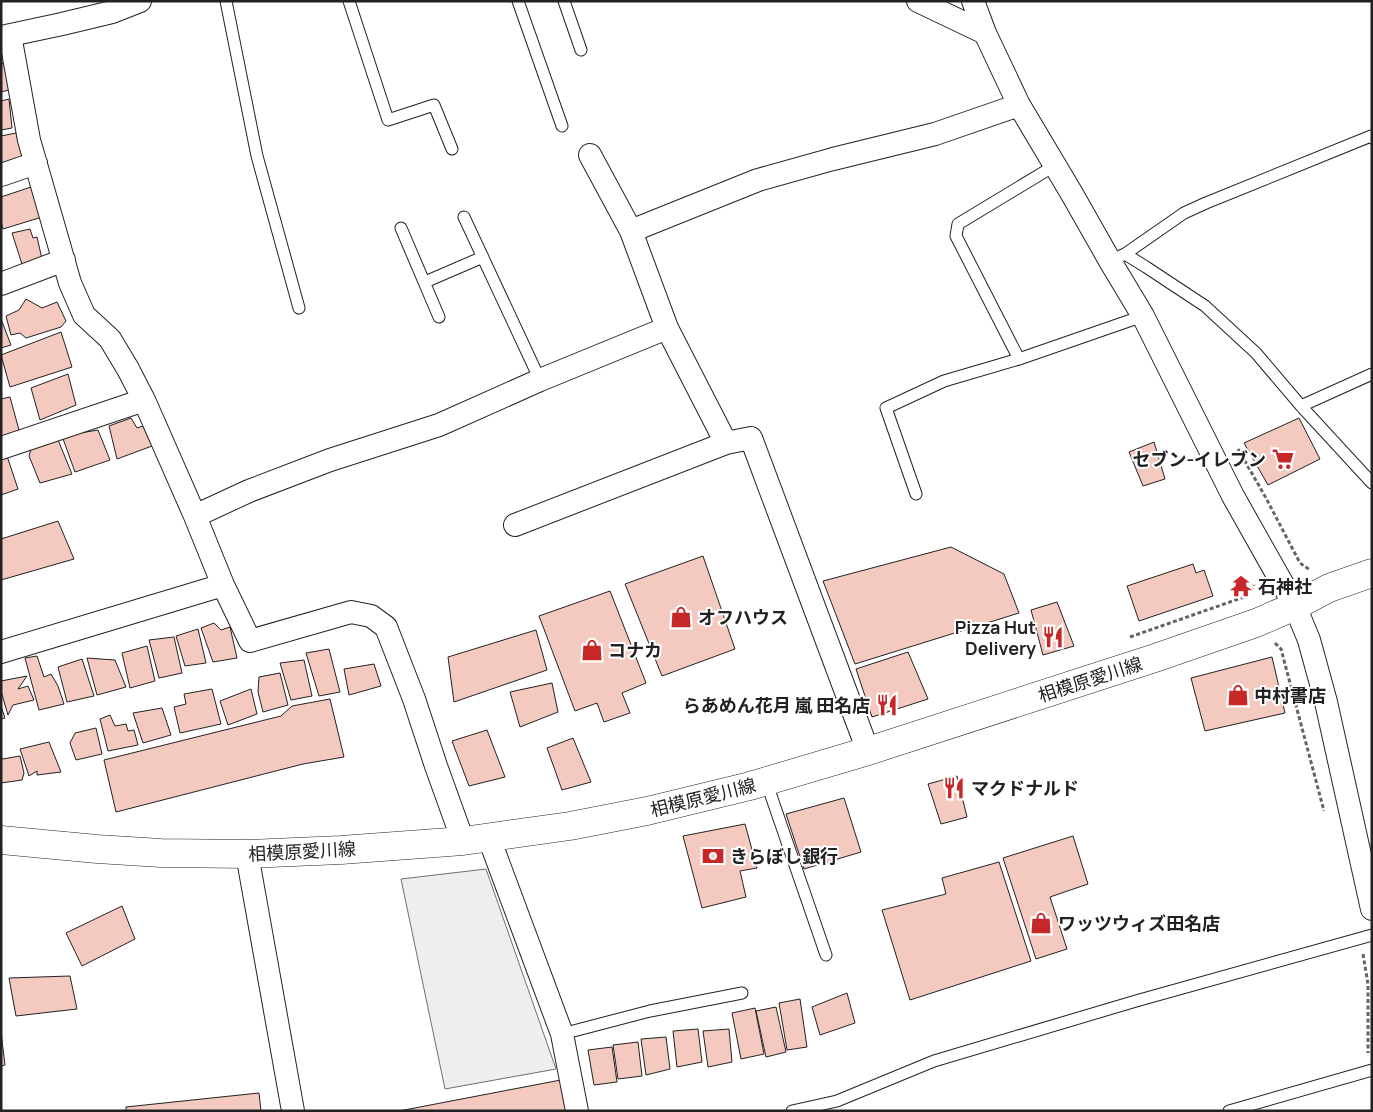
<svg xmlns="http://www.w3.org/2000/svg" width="1373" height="1112" viewBox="0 0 1373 1112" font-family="Manrope,'Noto Sans JP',sans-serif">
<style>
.green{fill:#eee;stroke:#6f6f6f}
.building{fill:#f3c9c0;stroke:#222}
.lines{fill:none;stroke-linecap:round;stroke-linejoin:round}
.lane-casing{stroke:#222;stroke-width:13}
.street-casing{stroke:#222;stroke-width:24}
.primary-casing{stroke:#222;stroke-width:29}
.path{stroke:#646464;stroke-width:3;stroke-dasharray:4 2.5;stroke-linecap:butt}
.lane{stroke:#fff;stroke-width:11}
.street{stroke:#fff;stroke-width:22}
.primary{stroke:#fff;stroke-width:28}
.labels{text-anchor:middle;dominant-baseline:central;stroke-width:4;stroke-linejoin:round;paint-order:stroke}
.poi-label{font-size:18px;font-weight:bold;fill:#222;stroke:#fff;text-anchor:start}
.street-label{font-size:18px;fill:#222;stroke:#fff}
</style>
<rect width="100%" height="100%" fill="#fff"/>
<path class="green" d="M486,869L556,1069L445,1089L401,879Z"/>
<path class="building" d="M4,63L9,90L1,92V64Z
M9,99L12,128L1,130V101Z
M16,133L25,164L1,172V136Z
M31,187L42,217L3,229L1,222V197Z
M30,229L33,238L37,237L42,259L22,264L12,233Z
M26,299L42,308L57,302L66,321L61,327L26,338L20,333L11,335L6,316L19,310Z
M1,319L11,345L1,348Z
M61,332L72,367L10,387L1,355Z
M68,374L76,405L40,420L31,388Z
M10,397L19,430L1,438V399Z
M131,418L137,428L143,426L152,446L117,459L109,426Z
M1299,418L1320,459L1268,485L1244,443Z
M98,430L110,460L75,472L62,436Z
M56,435L72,474L40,483L29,456L33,442Z
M1154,442L1165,479L1143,486L1129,452Z
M7,456L18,489L1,495V458Z
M58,521L74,559L1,580V539Z
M951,547L1004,574L1019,613L855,664L823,581Z
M703,556L735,649L662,676L625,584Z
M1193,564L1196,573L1204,570L1213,596L1139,621L1127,586Z
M610,591L646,683L622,693L630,713L604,722L597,703L575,711L539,616Z
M1057,602L1074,646L1043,655L1031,610Z
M214,623L221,630L230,627L237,658L213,662L201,628Z
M198,629L206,663L185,666L176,636Z
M536,630L547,670L454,702L448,657Z
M174,637L182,673L159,678L149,640Z
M147,646L155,681L130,688L122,653Z
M329,649L340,692L319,696L306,653Z
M908,652L928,699L872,717L856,669Z
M37,656L44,677L51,674L58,686L64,704L39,710L25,658Z
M1272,657L1285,713L1205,731L1191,678Z
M87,658L115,660L126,687L97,695Z
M82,659L94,696L67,702L58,667Z
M304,660L312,696L291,700L280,663Z
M374,664L381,686L349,695L344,669Z
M280,673L288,705L263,712L258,692L259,677Z
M27,676L18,689L28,686L34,700L13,705L8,715L1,691V681Z
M552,683L558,712L520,727L510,692Z
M212,689L221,724L180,733L174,707L186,704L184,694Z
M251,689L257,714L228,725L220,701Z
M330,699L344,757L303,764L116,812L104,760L281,716L292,706Z
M1,706L5,718L1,719Z
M162,708L171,735L143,743L133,713Z
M110,715L115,726L126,724L128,731L134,730L138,745L108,751L100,719Z
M96,728L102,754L76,760L70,743L75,733Z
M487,730L505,777L469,786L452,741Z
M573,738L591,782L562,790L547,748Z
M49,742L61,772L37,775V771L29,776L20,749Z
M20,756L24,773L22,780L1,783V757L3,759Z
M957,776L967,817L941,824L928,784Z
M844,798L861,852L804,869L786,814Z
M745,824L757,868L740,871L746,897L702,908L683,836Z
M1073,836L1088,884L1050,897L1067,949L1036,959L1003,858Z
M999,862L1031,961L910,1000L882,910L946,894L942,878Z
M122,906L135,939L82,966L66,933Z
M70,976L77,1009L16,1016L9,978Z
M847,993L855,1023L820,1035L812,1007Z
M800,999L807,1047L787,1050L779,1003Z
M776,1007L786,1052L766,1057L756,1011Z
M755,1008L764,1054L741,1059L732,1013Z
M698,1029L702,1062L677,1067L673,1031Z
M729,1029L732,1062L708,1067L703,1031Z
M1,1032L5,1065L1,1066Z
M666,1037L670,1069L646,1075L641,1039Z
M638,1042L642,1076L618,1079L613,1045Z
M612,1047L617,1082L594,1085L588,1050Z
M566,1079L571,1111H399Z
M259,1093L261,1111H126V1107Z"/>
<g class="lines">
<g class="lane-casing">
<path id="lane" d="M226,1L257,156L299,308
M349,1L388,120L434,105L452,149
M518,1L562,126
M564,1L581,50
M464,217L540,380
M401,228L439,317
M1125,254L1184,213L1206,203L1371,136L1372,138
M1110,261L1125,254L1146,267L1205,306L1256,353L1301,406L1372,483
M425,282L483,257
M1019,359L956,236L958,224L1054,166
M1301,406L1372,374
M916,494L886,408L944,381L1019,359L1143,316
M766,781L826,955
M562,1034L650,1011L742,993
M792,1111L837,1101L934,1061L1136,1001L1372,935
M1229,1111L1372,1070"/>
</g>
<g class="street-casing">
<path id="street" d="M918,1L985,33
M973,1L985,33L1019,105L1072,194L1110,261L1143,316L1233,496L1295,606L1309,640L1326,702L1372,909
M10,35L29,140L70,283L84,315L110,339L128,369L144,400L195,516L223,585L250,641L351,612L371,616L386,627L414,699L436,766L463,841
M1,37L62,24L112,12L140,1
M590,155L631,231
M1,175L36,163
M1,284L64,260
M726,443L667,328L631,231L758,180L833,159L935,134L1019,105
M1,448L144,400
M195,516L249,491L330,460L439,425L540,380L667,328
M515,525L726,443L751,438L868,751
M1,652L223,585
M489,838L562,1034L577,1111
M247,854L293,1111"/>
</g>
<g class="primary-casing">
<path id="primary" d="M1,840L97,849L161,853L247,854L341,850L463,841L570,826L647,811L750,786L868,751L1155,658L1256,623L1295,606L1329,588L1372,573"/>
</g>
<path class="path" d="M1238,449L1266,498L1300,563L1310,570
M1130,637L1247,596L1252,590L1254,584
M1275,643L1281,649L1324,811
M1363,954L1368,984V1053"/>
<use href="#lane" class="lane"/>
<use href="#street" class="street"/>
<use href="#primary" class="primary"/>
</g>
<defs>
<g id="supermarket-bare" transform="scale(1.725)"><path d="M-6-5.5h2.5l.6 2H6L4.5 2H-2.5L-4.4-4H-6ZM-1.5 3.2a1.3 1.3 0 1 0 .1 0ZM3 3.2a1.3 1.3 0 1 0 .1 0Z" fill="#c62828" stroke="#fff" stroke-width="2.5" paint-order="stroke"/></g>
<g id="temple-bare" transform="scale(1.725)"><path d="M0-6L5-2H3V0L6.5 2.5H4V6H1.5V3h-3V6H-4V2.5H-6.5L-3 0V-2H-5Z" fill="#c62828" stroke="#fff" stroke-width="2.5" paint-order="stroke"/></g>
<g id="shop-bare" transform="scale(1.725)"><path d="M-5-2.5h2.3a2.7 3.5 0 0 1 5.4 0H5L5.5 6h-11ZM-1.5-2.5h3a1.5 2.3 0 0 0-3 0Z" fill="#c62828" stroke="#fff" stroke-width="2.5" paint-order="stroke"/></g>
<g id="restaurant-bare" transform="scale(1.725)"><path d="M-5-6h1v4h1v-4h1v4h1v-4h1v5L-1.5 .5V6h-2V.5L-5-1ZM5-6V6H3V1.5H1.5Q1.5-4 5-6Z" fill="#c62828" stroke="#fff" stroke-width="2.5" paint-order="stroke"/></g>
<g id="bank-bare" transform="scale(1.725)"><path d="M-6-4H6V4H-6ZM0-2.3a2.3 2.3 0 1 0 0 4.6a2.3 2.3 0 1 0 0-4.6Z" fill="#c62828" stroke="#fff" stroke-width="2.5" paint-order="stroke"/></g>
</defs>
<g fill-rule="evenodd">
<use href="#supermarket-bare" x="1283" y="459"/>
<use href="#temple-bare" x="1241" y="586"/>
<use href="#shop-bare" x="681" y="617"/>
<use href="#restaurant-bare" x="1053" y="637"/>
<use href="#shop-bare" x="592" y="650"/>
<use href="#shop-bare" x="1238" y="695"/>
<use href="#restaurant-bare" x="887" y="705"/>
<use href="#restaurant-bare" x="954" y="788"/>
<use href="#bank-bare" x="713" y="856"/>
<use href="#shop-bare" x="1041" y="923"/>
</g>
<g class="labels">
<g class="poi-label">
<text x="1266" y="459" text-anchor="end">セブン-イレブン</text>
<text x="1258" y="586">石神社</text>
<text x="698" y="617">オフハウス</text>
<text x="1036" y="627" text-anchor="end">Pizza Hut<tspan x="1036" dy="21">Delivery</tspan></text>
<text x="608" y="650">コナカ</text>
<text x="1254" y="695">中村書店</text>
<text x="870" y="705" text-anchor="end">らあめん花月 嵐 田名店</text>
<text x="971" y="788">マクドナルド</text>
<text x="730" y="856">きらぼし銀行</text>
<text x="1058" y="923">ワッツウィズ田名店</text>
</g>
<g class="street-label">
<text transform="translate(1090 679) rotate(-18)">相模原愛川線</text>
<text transform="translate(703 797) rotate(-14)">相模原愛川線</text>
<text transform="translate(302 851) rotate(-3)">相模原愛川線</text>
</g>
</g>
<rect width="1373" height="1112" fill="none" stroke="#222222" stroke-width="5"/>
</svg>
